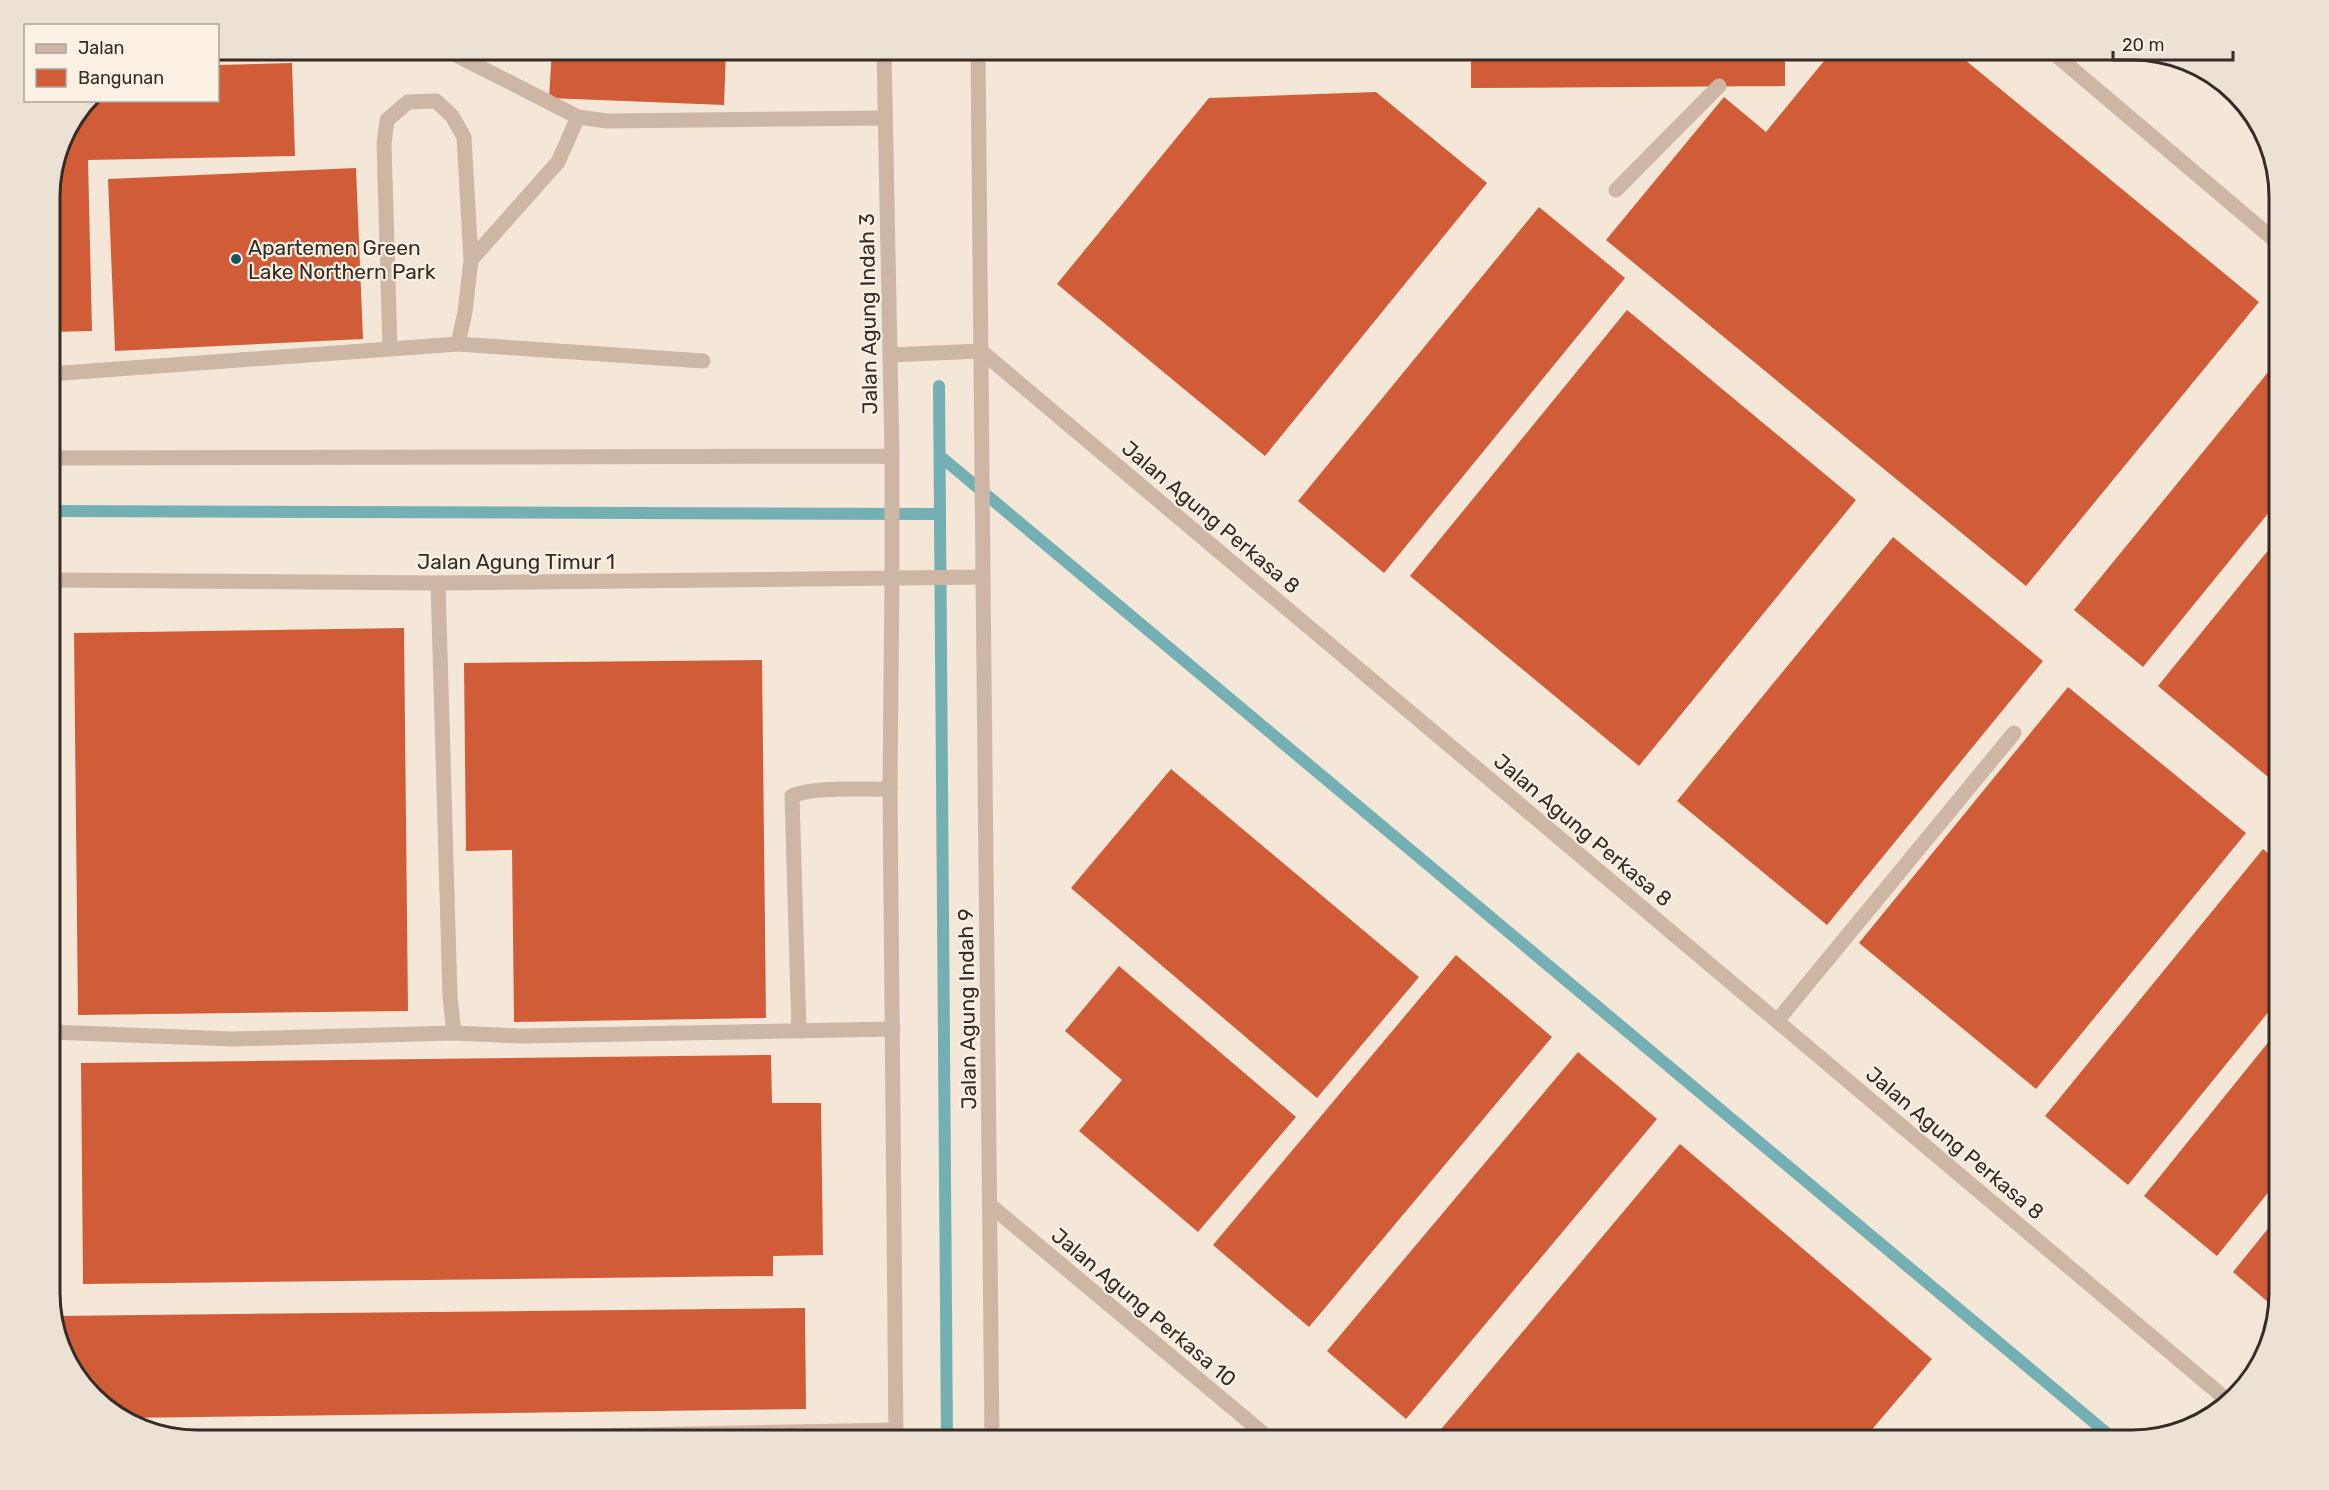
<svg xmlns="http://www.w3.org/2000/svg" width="2329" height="1490" viewBox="0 0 2329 1490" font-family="Rubik,sans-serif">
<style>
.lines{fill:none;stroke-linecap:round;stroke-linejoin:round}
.stream{stroke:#74b0b3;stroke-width:12}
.building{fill:#d15d38}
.service{stroke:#cdb6a3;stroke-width:15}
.minor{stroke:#cdb6a3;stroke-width:15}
.tertiary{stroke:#cdb6a3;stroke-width:15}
.poi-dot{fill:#17575c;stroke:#fbf1e4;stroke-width:2}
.labels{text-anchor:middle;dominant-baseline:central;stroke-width:4.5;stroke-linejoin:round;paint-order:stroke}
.poi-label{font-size:21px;fill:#372b26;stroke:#fbf1e4;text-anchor:start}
.street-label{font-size:21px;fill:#372b26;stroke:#fbf1e4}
.rim{fill:none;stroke:#372b26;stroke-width:3}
</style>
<rect width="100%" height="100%" fill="#f4e7d8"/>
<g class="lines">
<path class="stream" d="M939,386L947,1440
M940,456L2115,1440
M50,511L939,514"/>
</g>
<path class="building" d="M552,50H726L724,105L549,98Z
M1471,50H1785V86L1471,88Z
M1833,50H1953L2259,302L2026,586L1606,240L1724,97L1766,132Z
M292,63L295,156L88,160L92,331L50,332V188L61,140L88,100H218V65Z
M1376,92L1487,183L1265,456L1057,284L1209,98Z
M356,168L363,339L115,351L108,179Z
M1539,207L1625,278L1384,573L1298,501Z
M1627,310L1856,500L1639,766L1410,576Z
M2269,371L2279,380V500L2143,667L2074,610Z
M1893,537L2043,661L1827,925L1677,801Z
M2279,537V786L2158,686Z
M404,628L408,1011L78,1015L74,633Z
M762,660L766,1018L514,1022L512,850L466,851L464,663Z
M2068,687L2246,833L2036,1089L1859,943Z
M1171,769L1419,977L1317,1098L1071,888Z
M2263,849L2279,862V999L2128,1185L2045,1116Z
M1456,955L1552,1037L1309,1327L1213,1245Z
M1119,966L1296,1117L1198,1232L1079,1131L1122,1080L1065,1031Z
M2279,1029V1179L2217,1256L2144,1196Z
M1578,1052L1657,1119L1406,1419L1327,1351Z
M771,1055L772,1103H821L823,1255L773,1256V1276L83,1284L81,1063Z
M1680,1144L1932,1359L1863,1440H1432Z
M2279,1215V1293L2275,1308L2233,1272Z
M805,1308L806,1409L122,1418L115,1416L69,1366L54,1316Z
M446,1430V1440H197L175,1434Z"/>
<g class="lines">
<path class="service" d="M426,50L454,54L578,117L607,121L885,118
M2050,50L2279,244
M1616,190L1719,86
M471,260L558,162L578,117
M390,348L384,144L387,120L408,102L436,101L452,116L464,137L471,260L465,312L458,344
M50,374L458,344L703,361
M438,583L450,997L454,1033L522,1036L893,1029
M1777,1021L2014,733
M799,1031L792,796C813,786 865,790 890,789
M50,1032L232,1039L454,1033
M486,1438L896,1430"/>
<path class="minor" d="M983,577L992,1440
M892,578L890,789L896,1440
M990,1205L1271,1440"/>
<path class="tertiary" d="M884,50L892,456V578
M890,355L981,351L2227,1400
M50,458L892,456
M50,580L438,583L983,577L978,50"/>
</g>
<circle class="poi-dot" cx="236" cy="259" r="6"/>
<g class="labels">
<g class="poi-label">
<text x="248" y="247">Apartemen Green<tspan x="248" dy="24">Lake Northern Park</tspan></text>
</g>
<g class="street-label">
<text transform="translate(868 314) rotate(-91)">Jalan Agung Indah 3</text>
<text transform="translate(1211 517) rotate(40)">Jalan Agung Perkasa 8</text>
<text x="516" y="561">Jalan Agung Timur 1</text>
<text transform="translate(1583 830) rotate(40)">Jalan Agung Perkasa 8</text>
<text transform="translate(967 1009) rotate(-91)">Jalan Agung Indah 9</text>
<text transform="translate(1955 1143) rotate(40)">Jalan Agung Perkasa 8</text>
<text transform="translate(1144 1307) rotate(40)">Jalan Agung Perkasa 10</text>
</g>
</g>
<path d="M0 0H2329V1490H0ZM197 60H2132A137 137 0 0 1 2269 197V1293A137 137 0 0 1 2132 1430H197A137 137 0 0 1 60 1293V197A137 137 0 0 1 197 60Z" fill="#ebe1d5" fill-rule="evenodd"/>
<path class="rim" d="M197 60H2132A137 137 0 0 1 2269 197V1293A137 137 0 0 1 2132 1430H197A137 137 0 0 1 60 1293V197A137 137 0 0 1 197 60Z"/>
<rect x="24" y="24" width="195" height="78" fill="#fbf1e4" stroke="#ada298" stroke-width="1.5"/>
<rect x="36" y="44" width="30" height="9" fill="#cdb6a3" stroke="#ada298" stroke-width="1.5"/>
<text x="78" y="54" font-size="18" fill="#372b26">Jalan</text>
<rect x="36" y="69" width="30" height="18" fill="#d15d38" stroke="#ada298" stroke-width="1.5"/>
<text x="78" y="84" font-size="18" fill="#372b26">Bangunan</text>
<path d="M2113 51v9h120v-9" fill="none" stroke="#372b26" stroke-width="3"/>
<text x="2122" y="51" font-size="18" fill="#372b26" stroke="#fbf1e4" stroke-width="4.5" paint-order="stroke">20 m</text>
</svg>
